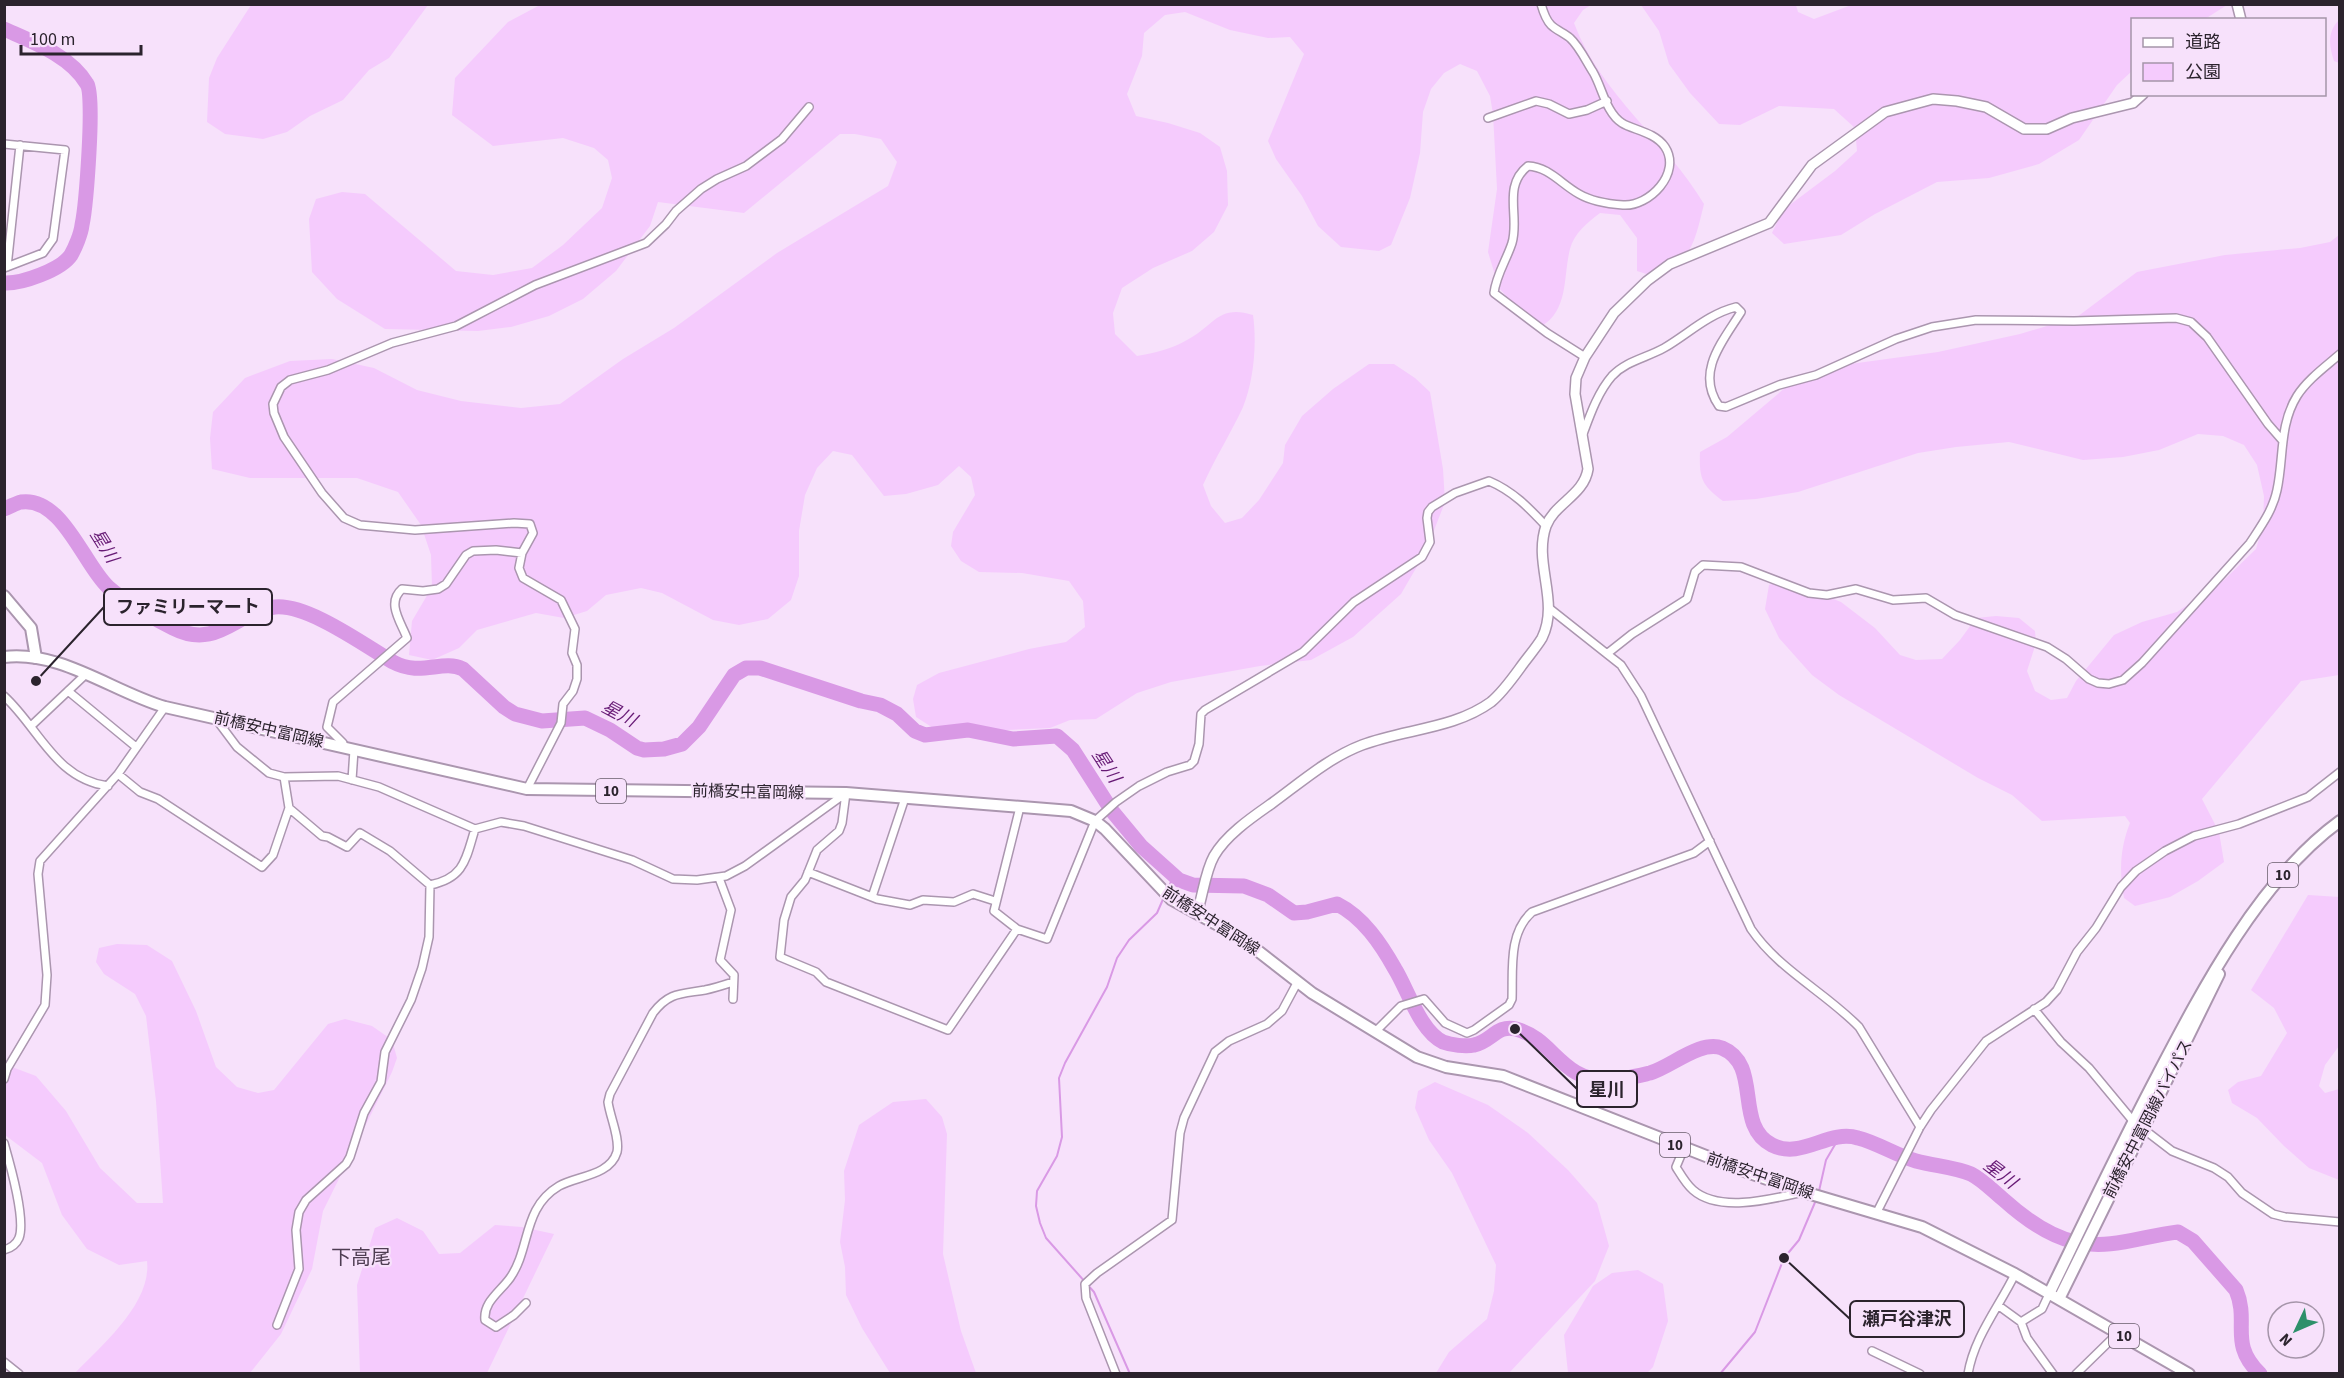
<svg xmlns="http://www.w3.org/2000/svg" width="2344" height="1378" viewBox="0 0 2344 1378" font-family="'Source Sans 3','Noto Sans JP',sans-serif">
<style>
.green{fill:#f5cbfd}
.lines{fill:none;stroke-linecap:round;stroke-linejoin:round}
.stream{stroke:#d999e5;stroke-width:2}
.river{stroke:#d999e5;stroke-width:15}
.minor-casing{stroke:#ab96af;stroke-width:10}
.tertiary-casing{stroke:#ab96af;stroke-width:12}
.secondary-casing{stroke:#ab96af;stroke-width:14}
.primary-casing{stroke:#ab96af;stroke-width:14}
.minor{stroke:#fff;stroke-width:7}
.tertiary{stroke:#fff;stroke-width:9}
.secondary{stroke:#fff;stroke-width:10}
.primary{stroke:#fff;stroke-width:10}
.labels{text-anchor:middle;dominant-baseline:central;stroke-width:4.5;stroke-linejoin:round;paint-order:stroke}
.shield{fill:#f7e1fb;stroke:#685c6b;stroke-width:1.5}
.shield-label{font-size:15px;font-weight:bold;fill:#2b232d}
.street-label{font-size:16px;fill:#2b232d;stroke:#f7e1fb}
.water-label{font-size:18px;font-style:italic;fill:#671a75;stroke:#f7e1fb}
.quarter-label{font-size:20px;fill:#4e3d52;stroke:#f7e1fb}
.leader{fill:none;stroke:#2b232d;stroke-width:2}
.callout-dot{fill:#2b232d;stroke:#f7e1fb;stroke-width:2}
.callout{fill:#f7e1fb;stroke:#2b232d;stroke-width:2}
.callout-label{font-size:18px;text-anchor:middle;font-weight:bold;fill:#2b232d}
</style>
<rect width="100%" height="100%" fill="#f7e1fb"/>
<path class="green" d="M1854,4L2227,5L2205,19L2132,20V71L2117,85L2079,140L2039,164L1989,178L1937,182L1875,214L1841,235L1784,244L1772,233L1783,210L1835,171L1857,151L1855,128L1834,109L1779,106L1740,125L1719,124L1690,93L1669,64L1659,31L1641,5H1796L1798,12L1814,19Z
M251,5L252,4L428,5L389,58L369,70L343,100L310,116L287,132L263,139L225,134L207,122L209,78L217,58Z
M540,5H1591L1583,10L1574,23C1600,94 1666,140 1704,204C1695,240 1693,258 1659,278L1637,271V238L1620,215L1600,213C1588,222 1574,233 1570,249C1563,276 1569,309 1542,326L1517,308L1499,288L1488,252L1497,189L1493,114L1490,96L1477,71L1460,64L1444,73L1431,89L1423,112L1420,153L1410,198L1391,245L1379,251L1341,247L1318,226L1302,196L1276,159L1268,141L1304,54L1290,37L1268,38L1230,30L1185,12L1165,15L1144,33L1142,56L1127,94L1136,116L1168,123L1200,133L1220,147L1227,171L1228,205L1214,232L1192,251L1153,268L1122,288L1113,313L1115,334L1137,356C1155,353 1171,349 1187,340C1214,326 1218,304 1253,315C1257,343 1254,380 1243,407C1231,433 1215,458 1203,485L1211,506L1225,523L1242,518L1259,500L1283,463L1285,445L1302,416L1333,389L1369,364H1394L1415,378L1430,392L1443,469L1445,502L1426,551L1401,594L1353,637L1311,660L1260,666L1171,682L1137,693L1096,719L1070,720L1050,728L941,733L916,717L913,699L917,685L939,673L1029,649L1066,642L1085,627L1083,601L1069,581L1022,573L979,572L961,561L951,546L953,532L975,495L971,477L959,466L938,485L906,494L884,496L852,455L833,451L817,468L805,495L799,531V576L791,600L768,619L739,625L713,620L662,593L641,588L606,595L587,611L564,618L536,613L477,630L459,648L432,660L409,655L412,621L432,587L431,555L421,525L398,492L357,478H250L212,469L210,438L213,412L245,378L290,361L332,359L374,368L417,390L461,401L521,408L560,404L623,359L674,328L777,253L888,186L897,162L881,139L855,134H840L744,213L658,202L650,226L616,271L583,299L549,316L511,327L478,331L385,329L337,299L312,272L309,219L316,199L342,192L365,194L456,271L493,275L532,268L563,245L602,208L612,178L608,160L594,148L563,138L493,146L452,115L455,78L508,22Z
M2339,20V63L2334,61C2329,46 2327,32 2339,20Z
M2339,235V675L2301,681L2202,799L2219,832L2224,862L2198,881L2170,897L2135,906L2124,898C2119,872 2120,848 2130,823L2125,816L2042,821L2012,795L1978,778L1839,695L1812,675L1779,638L1765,609L1769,585L1784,579L1841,602L1875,628L1900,655L1916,660L1942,659L1960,640L1976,618L1996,616L2019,618L2035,631L2036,643L2027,671L2035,691L2051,700L2067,698L2076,681L2114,635L2142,622L2177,612L2224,580L2256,549L2263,525L2264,496L2257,465L2244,445L2223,436L2198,434L2159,450L2123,457L2083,460L2009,442L1956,447L1918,453L1798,492L1756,499L1723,501C1702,485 1699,479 1700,452L1727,437L1792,382L1850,364L1938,352L2020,334L2077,317L2137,272L2225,255L2300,248L2330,242Z
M2308,895L2339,897V1046L2325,1065L2319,1086L2325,1093L2339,1089V1180L2309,1168L2284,1146L2257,1118L2232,1103L2228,1090L2238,1082L2261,1076L2287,1033L2274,1008L2251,990Z
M117,944L147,945L172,961L196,1011L216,1067L237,1087L258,1093L274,1090L328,1024L345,1019L372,1026L392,1040L397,1058L392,1072L323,1211L312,1269L281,1334L250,1373H75C102,1345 152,1303 147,1261L119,1265L87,1249L62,1215L42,1163L5,1135V1074L12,1067L36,1076L66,1111L100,1168L137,1203H163L156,1101L146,1016L135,994L104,974L96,962L99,948Z
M1435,1082L1488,1105L1528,1133L1568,1170L1597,1203L1609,1246L1595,1281L1510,1372L1511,1373H1436L1449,1352L1487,1319L1494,1291L1496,1265L1452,1173L1429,1140L1415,1108L1418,1091Z
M926,1099L942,1117L947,1134L943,1254L961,1331L976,1373H890L862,1328L846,1295L845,1267L840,1242L845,1200L844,1171L859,1125L893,1102Z
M397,1218L423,1231L439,1254L460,1253L495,1225L522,1227L554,1234L487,1373H360L357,1285L375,1228Z
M1638,1270L1663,1284L1668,1321L1653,1367L1647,1373H1568L1564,1335L1593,1286L1612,1273Z"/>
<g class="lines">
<path class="stream" d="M1168,889L1173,877
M1819,1191L1826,1160L1840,1136
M1130,1374L1094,1292L1046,1238L1040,1223L1036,1206L1037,1191L1057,1156L1062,1137L1059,1078L1065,1063L1107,987L1117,958L1129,940L1157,913L1164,897
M1720,1374L1755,1332L1784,1258L1799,1240L1816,1200"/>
<path class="river" d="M4,29C33,42 71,56 87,84C95,96 86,206 82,225C81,234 75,248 71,255C61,270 21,284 4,283
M4,509C10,507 16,503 21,502C62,496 84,565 108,587C125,602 153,618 173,628C218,651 238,610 275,607C308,604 364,645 393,662C421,677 442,659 463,669L504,707L515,714L542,721L585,718L610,730L637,748L644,750L664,749L682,744L699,727L734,675L746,668H760L861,701L880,705L897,714L915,731L925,735L968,730L1013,739L1057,736L1073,750L1112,811L1141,846L1179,880L1193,885L1244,886L1268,895L1294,913L1307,912L1337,904C1363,917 1381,944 1395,969C1408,990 1420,1031 1443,1042C1451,1045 1466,1047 1474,1045C1491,1042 1497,1024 1516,1029C1554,1039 1561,1082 1609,1080C1621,1080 1637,1076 1650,1073C1671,1067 1700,1040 1722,1048C1763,1065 1733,1125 1772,1145C1802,1160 1828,1129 1858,1138C1878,1143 1895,1155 1916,1161C1934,1166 1954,1167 1971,1174C1983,1180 1994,1192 2004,1200C2024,1218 2048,1236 2075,1242C2112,1250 2142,1236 2178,1232L2193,1241L2236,1290C2250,1323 2228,1343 2260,1374"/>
<g class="minor-casing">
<path id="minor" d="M1541,4C1543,11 1546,20 1551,25C1556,30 1564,33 1570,38C1579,46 1586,61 1593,72C1602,87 1606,113 1622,123C1633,130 1655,132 1665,147C1682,173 1649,207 1623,205C1609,204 1591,201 1579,194C1561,184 1549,167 1528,166C1502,186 1520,217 1512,243C1507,259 1496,275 1494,293L1547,333L1585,357
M1488,118L1536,101L1549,104L1569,114L1587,110L1607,101
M4,144L65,150L53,239L43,253L4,268
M7,267L20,145
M1583,434C1590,415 1598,392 1612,376C1626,361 1646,358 1664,348C1688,334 1708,314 1736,307L1741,312C1723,341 1695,372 1719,406L1726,407L1779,385L1816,375L1896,339L1932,327L1976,320L2074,321L2176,318L2191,322L2207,337L2268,424L2282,440
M1549,608L1621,665L1641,696L1751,929C1779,970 1825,992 1859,1027L1920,1127
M1608,653L1632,634L1687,599L1695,572L1703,565L1741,567L1809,593L1827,595L1856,589L1893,600L1926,598L1955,615L2047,647L2066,659L2089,679L2098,683L2109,684L2123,680L2142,663L2250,543C2261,526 2273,510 2277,490C2284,458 2279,425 2297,396C2307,380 2325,367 2340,354
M68,691L136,747
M4,696C39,728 55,779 108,786
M216,719L237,747L269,773L284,777L338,776L379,787L475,829L501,822L524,826L632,860L673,879L697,880L726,876L745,866L846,793L842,823L839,831L817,850L805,880L791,897L784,920L780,957L816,972L826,982L948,1030L1017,929
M31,726L85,675
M343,747V743L327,727L333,702L407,638C401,622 386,603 402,589L423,591L438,589L446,584L466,555L473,551L496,550L522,553
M118,774L140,792L158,799L262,867L273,855L289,808L284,777
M352,780L354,750
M527,789L561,723L563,704L573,691L577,679V665L572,653L575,629L561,600L523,578L519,568L522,553L533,533L530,524L514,523L415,530L360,525L344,518L322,493L284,437L274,413L273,404L281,387L290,380L328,370L392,343L456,326L535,285L646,243L666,224L676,211L701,189L717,179L746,166L782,139L809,107
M1020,807L994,911L1017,929L1047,939L1095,821L1116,802L1139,786L1167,772L1190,765L1194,761L1199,744L1201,714L1205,710L1303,652L1354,602L1422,557L1430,542L1427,518L1428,512L1432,507L1455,493L1489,481C1513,491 1529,508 1546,526
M289,808L322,836L328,837L347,847L360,833L390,851L430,885
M808,872L877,899L910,905L923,900L954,902L973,894L995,901
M719,878L731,910L720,960L734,975L733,999
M872,897L905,798
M2034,1009L2061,1042L2089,1068L2133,1121L2172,1151L2214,1168L2228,1177L2242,1193L2273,1214L2285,1217L2340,1222
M1375,1032L1401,1006L1424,999L1445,1023L1467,1033L1474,1030L1509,1005L1512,999C1513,970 1508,933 1532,912L1694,853L1710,841
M4,1079L7,1069L45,1005L47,975L38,874L40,861L118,774L165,707
M4,1143C10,1164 26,1219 19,1238C16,1245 11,1248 4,1250
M1684,1148L1676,1167C1681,1175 1686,1184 1693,1190C1719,1213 1772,1199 1803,1192
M1877,1212L1920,1127L1931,1110L1986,1041L2046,1002L2057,990L2077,952L2096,928L2121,887L2136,871L2165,851L2194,836L2239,824L2308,797L2340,772
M526,1303L514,1315L496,1327L485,1320C483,1302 500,1292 510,1278C531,1248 522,1208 559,1186C576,1176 610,1176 617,1152C620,1138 610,1117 608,1102L610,1094L653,1013C669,992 681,994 705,990C715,988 724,985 733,982
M1999,1306L2021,1322L2027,1338L2053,1374
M2021,1322L2042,1309L2049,1294
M277,1325L299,1269L296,1230L299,1212L306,1200L346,1164L350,1157L364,1113L381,1082L385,1052L411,1000L422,968L429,937L430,885C465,878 466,858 475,829
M1872,1351L1920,1374
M4,1362L19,1374
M1116,1374L1086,1298L1085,1284L1097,1273L1172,1220L1180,1133L1184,1118L1215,1052L1229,1041L1267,1024L1282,1011L1297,983
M1968,1374C1974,1337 1999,1307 2015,1274
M2076,1374L2118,1333"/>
</g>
<g class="tertiary-casing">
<path id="tertiary" d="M2237,4L2241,20
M1197,913C1203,895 1205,872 1214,856C1226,835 1251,818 1271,804C1300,783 1328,758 1362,745C1404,729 1454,729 1491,702C1502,693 1512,679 1520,668C1527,658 1536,648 1542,638C1560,601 1533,564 1546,526C1555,503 1584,495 1588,469L1575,394L1576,378L1585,357L1614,313L1647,281L1670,264L1769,223L1812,165L1885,112L1933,99L1957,101L1986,107L2024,129H2047L2072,118L2133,103L2143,94"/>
</g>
<g class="secondary-casing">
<path id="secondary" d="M4,596L31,628L36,658"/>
</g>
<g class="primary-casing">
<path id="primary" d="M4,657C61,650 113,692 165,707L527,789L846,793L1071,811L1095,821L1105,829L1171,899L1240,937L1312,993L1417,1057L1446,1067L1503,1076L1744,1171L1804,1192L1922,1227L2015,1274L2189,1374
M2049,1294C2085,1220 2120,1146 2158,1074C2203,988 2260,879 2340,821
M2059,1299L2219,974"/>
</g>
<use href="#minor" class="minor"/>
<use href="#tertiary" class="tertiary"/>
<use href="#secondary" class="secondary"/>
<use href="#primary" class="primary"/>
</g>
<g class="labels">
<g class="shield">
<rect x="596" y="779" width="30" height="24" rx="4.5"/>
<rect x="2268" y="863" width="30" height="24" rx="4.5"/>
<rect x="1660" y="1133" width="30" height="24" rx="4.5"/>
<rect x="2109" y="1324" width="30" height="24" rx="4.5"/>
</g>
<g class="shield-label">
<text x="611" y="791">10</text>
<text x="2283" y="875">10</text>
<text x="1675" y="1145">10</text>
<text x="2124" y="1336">10</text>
</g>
<g class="street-label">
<text transform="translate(269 730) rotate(13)">前橋安中富岡線</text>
<text transform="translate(748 792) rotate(1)">前橋安中富岡線</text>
<text transform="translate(1211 921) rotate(33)">前橋安中富岡線</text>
<text transform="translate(2148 1119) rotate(-63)">前橋安中富岡線バイパス</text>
<text transform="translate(1760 1176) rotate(19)">前橋安中富岡線</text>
</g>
<g class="water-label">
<text transform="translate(104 546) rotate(58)">星川</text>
<text transform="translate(619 714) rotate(28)">星川</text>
<text transform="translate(1106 766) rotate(57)">星川</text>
<text transform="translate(2000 1174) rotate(37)">星川</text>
</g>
<g class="quarter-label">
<text x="361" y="1258">下高尾</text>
</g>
</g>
<path class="leader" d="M36 681L104 607M1515 1029L1577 1089M1784 1258L1850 1319"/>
<g class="callout-dot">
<circle cx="36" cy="681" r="6"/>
<circle cx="1515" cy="1029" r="6"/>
<circle cx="1784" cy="1258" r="6"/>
</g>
<g class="callout">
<rect x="104" y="589" width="168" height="36" rx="6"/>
<rect x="1577" y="1071" width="60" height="36" rx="6"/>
<rect x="1850" y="1301" width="114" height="36" rx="6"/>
</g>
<g class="callout-label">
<text x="188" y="613">ファミリーマート</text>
<text x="1607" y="1096">星川</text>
<text x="1907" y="1325">瀬戸谷津沢</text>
</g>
<rect width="2344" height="1378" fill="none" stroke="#2b232d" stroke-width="12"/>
<rect x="2131" y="18" width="195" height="78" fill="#f7e1fb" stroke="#a595a9" stroke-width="1.5"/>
<rect x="2143" y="38" width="30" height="9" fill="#ffffff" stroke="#a595a9" stroke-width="1.5"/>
<text x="2185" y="48" font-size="18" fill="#2b232d">道路</text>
<rect x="2143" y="63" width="30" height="18" fill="#f5cbfd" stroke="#a595a9" stroke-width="1.5"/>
<text x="2185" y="78" font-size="18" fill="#2b232d">公園</text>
<g transform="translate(2296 1330) rotate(226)"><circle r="28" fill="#f7e1fb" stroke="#a595a9" stroke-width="1.5"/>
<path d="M0-4.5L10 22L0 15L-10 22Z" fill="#2d906a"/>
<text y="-9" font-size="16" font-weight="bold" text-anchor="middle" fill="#2b232d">N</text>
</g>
<path d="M21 45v9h120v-9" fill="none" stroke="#2b232d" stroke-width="3"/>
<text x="30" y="45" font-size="18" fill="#2b232d" stroke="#f7e1fb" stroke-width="4.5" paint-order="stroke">100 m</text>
</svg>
